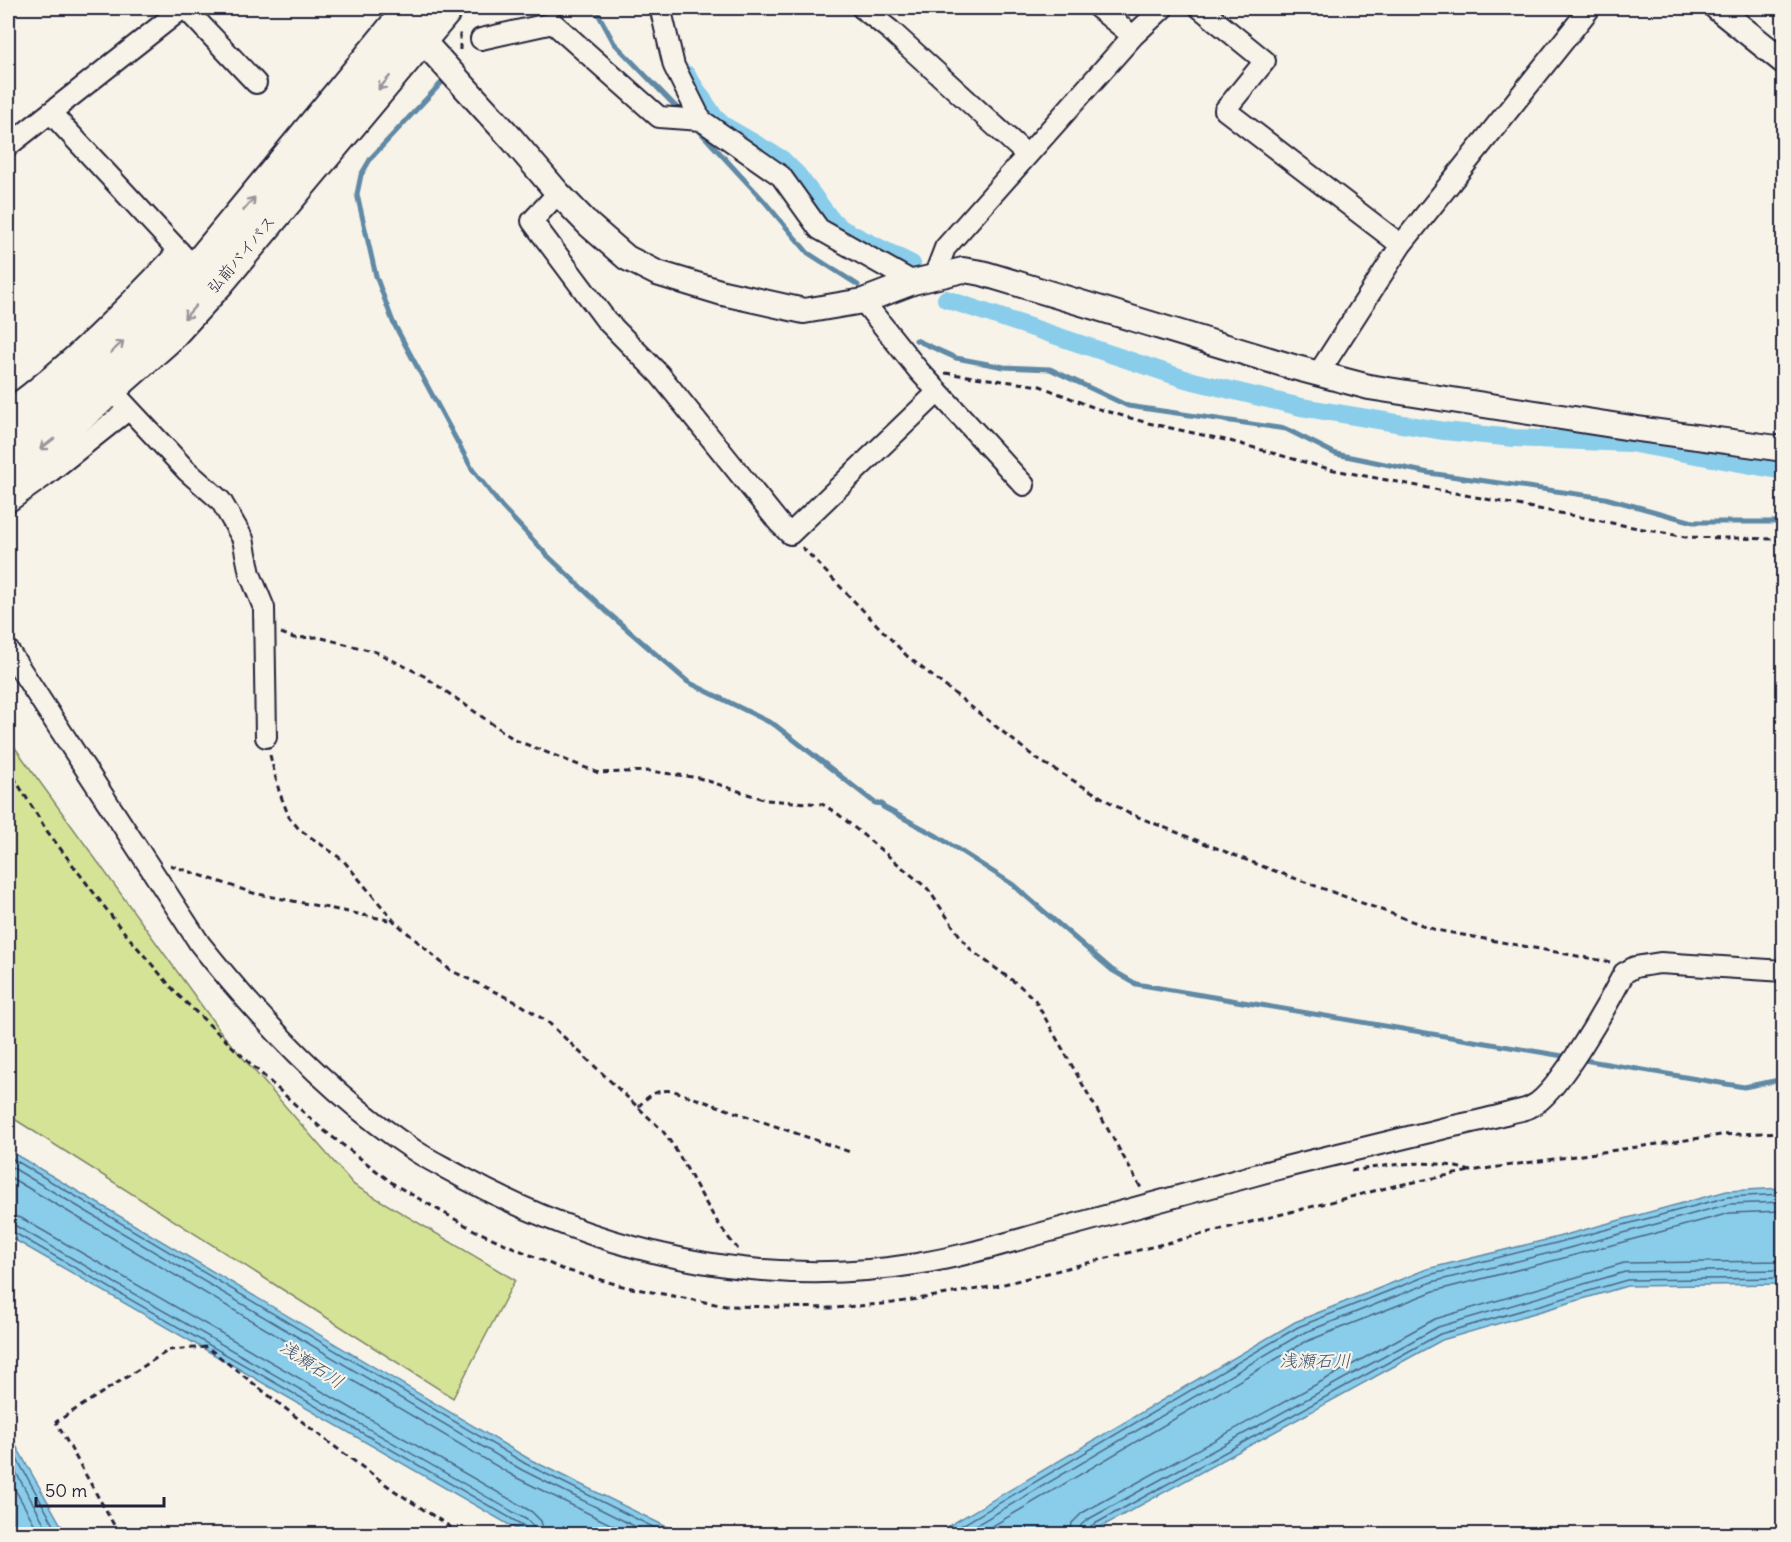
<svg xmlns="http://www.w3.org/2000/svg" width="1791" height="1542" viewBox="0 0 1791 1542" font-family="Delius,'Klee One',sans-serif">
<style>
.green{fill:#d5e396;stroke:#7c8268;stroke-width:1.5}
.water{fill:#89cdeb;stroke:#6089a5;stroke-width:1.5}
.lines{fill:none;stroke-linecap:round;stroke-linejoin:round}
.shore{stroke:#4b6681;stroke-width:1.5}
.stream{stroke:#6089a5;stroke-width:5}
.canal{stroke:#89cdeb;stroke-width:18}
.minor-casing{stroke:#22223b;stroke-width:24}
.tertiary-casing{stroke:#22223b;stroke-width:28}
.trunk-casing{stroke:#22223b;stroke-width:36}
.path{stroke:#22223b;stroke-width:3;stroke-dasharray:6 4.5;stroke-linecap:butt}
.minor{stroke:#f7f3e8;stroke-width:20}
.tertiary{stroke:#f7f3e8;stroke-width:24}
.trunk{stroke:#f7f3e8;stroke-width:32}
.oneway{stroke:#97959a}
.labels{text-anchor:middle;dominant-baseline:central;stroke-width:4.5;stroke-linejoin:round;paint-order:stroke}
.street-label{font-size:16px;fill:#22223b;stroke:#f7f3e8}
.water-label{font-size:18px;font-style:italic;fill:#415570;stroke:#f7f3e8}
</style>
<rect width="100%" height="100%" fill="#f7f3e8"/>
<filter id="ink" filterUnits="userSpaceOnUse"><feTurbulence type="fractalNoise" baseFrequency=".0167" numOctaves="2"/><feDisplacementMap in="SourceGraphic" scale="12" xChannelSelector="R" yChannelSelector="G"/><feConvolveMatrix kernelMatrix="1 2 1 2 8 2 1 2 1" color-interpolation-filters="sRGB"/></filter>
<g filter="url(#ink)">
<path class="green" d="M8,738L223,1035L354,1185L515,1280L453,1398L8,1115Z"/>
<path class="water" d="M8,1150L529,1459L681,1534H525L8,1236Z
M1783,1188V1284L1627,1286L1442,1340L1088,1534H935L1295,1322L1427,1269L1554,1238L1727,1191Z
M8,1431L11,1437L66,1534H8Z"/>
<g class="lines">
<path class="shore" d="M8,1156L526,1464L667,1534
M8,1165L522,1470L650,1534
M8,1176L517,1478L630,1534
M8,1215L21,1218L532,1512L541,1521L544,1534
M8,1224L16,1226L527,1520L533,1526L535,1534
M8,1232H13L524,1526L527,1534
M8,1443L59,1534
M8,1458L50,1534
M8,1477L40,1534
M947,1534L1298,1327L1429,1275L1556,1243L1728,1197L1784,1194
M961,1534L1301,1334L1432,1282L1558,1251L1729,1204L1784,1202
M979,1534L1305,1342L1434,1291L1560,1259L1730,1213L1784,1211
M1070,1534L1072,1523L1082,1513L1435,1319L1624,1263L1784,1261
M1079,1534L1081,1525L1087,1520L1438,1327L1625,1272L1784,1270
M1087,1534L1091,1526L1440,1334L1627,1280L1784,1278"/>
<path class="stream" d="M595,8L614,43L682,113
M445,79L371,158L361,175L357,194L376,276L393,322L472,469L502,507L548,556L606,611L688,682L775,725L875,803L882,804L883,807L937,836L1012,884L1112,970L1136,984L1569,1057
M693,124L764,201L808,253L858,285
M916,340L956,358L1004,367L1050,369L1128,406L1286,429L1336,454L1429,473L1605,498L1693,522H1784
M1578,1059L1744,1087L1784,1079"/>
<path class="canal" d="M686,74L714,116L723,125L782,159L797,174L830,218L842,229L912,264
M946,299L1185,379L1301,407L1444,431L1514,438L1629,443L1784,471"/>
<g class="minor-casing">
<path id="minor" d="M185,8L256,83
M862,8L890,30L1027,155
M1098,8L1133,36
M1200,8L1265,61L1225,110L1401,245L1318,374
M662,15L674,66L701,120L781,176L819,229L913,282
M481,39L553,23L659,117L701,120
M51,113L188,261
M8,146L183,8
M558,193L532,221L606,320L660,375L779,523L790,534L938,392
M1401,245L1590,8
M934,277L945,248L1133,36L1163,8
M863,301L919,371L1024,485
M102,380L187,471L221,501L243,539L250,574L264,608L266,737
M8,410C71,364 125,308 179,251
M8,502L46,475L129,409
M8,650L200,944C261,1021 335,1099 417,1152C431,1161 446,1168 460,1176C598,1252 758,1290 916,1264C961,1257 1006,1243 1050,1231C1119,1212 1187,1194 1255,1175C1318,1158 1382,1144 1445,1128C1467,1123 1488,1119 1509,1113C1516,1111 1526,1110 1532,1106C1558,1094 1609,1002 1624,973L1635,967L1660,963L1784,971"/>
</g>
<g class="tertiary-casing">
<path id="tertiary" d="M1717,8L1784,62
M421,39L512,139L558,193L589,225L627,258L657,273L723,293L804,311L863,301L913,282L963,270L982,273L1293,367L1369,387L1638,429L1784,449"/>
</g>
<g class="trunk-casing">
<path id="trunk" d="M8,439L78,383L146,320L196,269L411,8
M8,473L45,446L166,339L218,282L447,8"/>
</g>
<path class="path" d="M460,50V30
M945,373L1040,386L1095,408L1148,423L1230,441L1329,469L1685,537L1773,539L1784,541
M802,547L907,656L1037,759L1128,813L1264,867L1436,930L1610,962
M281,633L294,638L318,637L376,652L424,676L515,740L599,773L650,771L699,778L766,800L822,804L838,814L928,889L962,939L972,951L1020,986L1035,1000L1141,1188
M270,755L279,791L289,817L299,829L343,860L394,921L450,970L520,1004L549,1023L662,1130C691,1168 706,1214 738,1249
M8,768L47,831L119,926L178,995L255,1068L322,1129L395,1185L474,1230L562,1269L626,1287L726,1306L833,1308L893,1303L996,1286L1394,1186L1470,1171
M170,865L253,893L393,921
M638,1107C649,1095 656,1089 674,1091L850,1152
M1351,1171C1391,1165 1431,1157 1470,1171L1721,1135L1784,1132
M119,1534L56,1422L169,1350L207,1347L323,1438L392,1489L461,1534"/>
<use href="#minor" class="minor"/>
<use href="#tertiary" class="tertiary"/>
<use href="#trunk" class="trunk"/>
</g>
<defs><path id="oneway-shaft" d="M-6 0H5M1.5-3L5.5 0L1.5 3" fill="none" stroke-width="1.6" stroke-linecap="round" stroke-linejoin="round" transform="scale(1.5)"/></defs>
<g class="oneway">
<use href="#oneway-shaft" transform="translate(384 83) rotate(130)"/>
<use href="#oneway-shaft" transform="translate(249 204) rotate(-50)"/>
<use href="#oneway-shaft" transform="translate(190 312) rotate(132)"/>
<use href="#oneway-shaft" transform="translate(117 347) rotate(-43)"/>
<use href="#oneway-shaft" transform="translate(47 444) rotate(142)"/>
</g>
</g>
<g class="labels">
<g class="street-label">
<text transform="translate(241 254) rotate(-50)">弘前バイパス</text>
</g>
<g class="water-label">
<text x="1315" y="1360">浅瀬石川</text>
<text transform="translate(312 1364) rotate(33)">浅瀬石川</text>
</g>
</g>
<rect width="1791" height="1542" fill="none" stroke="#f7f3e8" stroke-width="30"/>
<rect x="15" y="15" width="1761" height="1512" fill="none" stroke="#22223b" stroke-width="2" filter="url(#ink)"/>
<path d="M36 1497v9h128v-9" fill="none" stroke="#22223b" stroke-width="3"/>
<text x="45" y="1497" font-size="18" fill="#22223b" stroke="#f7f3e8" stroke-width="4.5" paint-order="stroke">50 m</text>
</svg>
